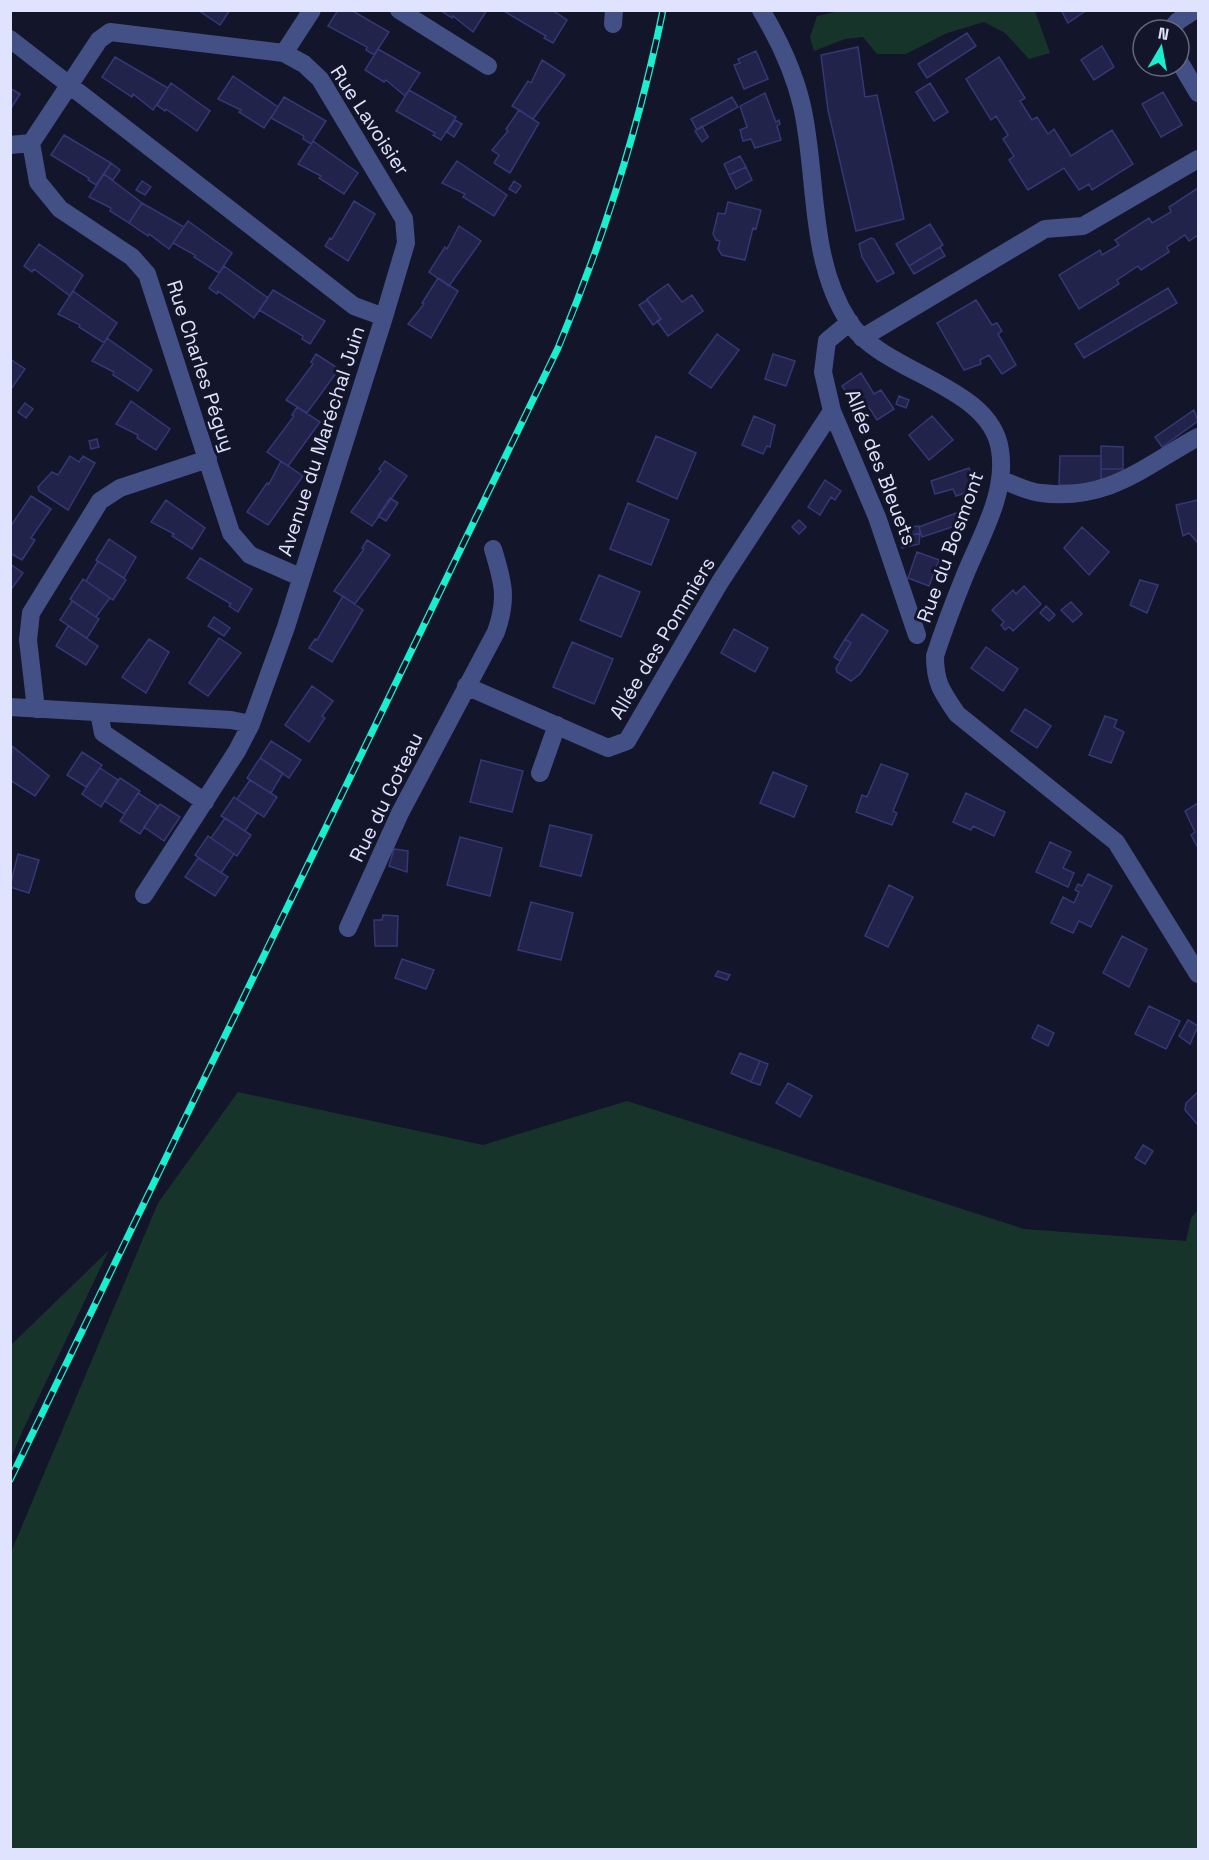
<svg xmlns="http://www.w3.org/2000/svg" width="1209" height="1860" viewBox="0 0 1209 1860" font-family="'Space Grotesk',sans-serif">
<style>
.green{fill:#17342b}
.building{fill:#21234a;stroke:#343874;stroke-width:1.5}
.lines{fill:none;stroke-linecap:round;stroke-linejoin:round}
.minor{stroke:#425086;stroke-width:18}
.rail-casing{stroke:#19efce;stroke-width:7}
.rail{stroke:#13152a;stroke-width:4.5;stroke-dasharray:14;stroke-linecap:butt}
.labels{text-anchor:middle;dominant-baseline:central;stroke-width:6;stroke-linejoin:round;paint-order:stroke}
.street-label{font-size:20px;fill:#dfe3fd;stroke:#13152a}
</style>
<rect width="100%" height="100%" fill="#13152a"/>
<path class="green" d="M840,11H1035L1050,53L1029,59L1005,33L984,22L947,33L906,54H877L863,37L845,39L814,51L810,37L817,16Z
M238,1092L483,1145L627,1101L1024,1229L1186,1241L1191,1218L1198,1210V1849H11V1552L158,1203Z
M109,1250L23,1430L11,1458V1345Z"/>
<path class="building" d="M198,10H230L220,25Z
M338,10H351L389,32L374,55L366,50L367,47L328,26Z
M440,10H487L473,32L453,16L452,18Z
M502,10H552L567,20L553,43L544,38L546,36Z
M1061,10H1087L1068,23Z
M967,33L976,46L927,78L918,64Z
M1102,46L1114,67L1094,80L1081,60Z
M858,47L865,97L877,95L904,219L856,231L828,110L821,55Z
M378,49L420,73L405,96L386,80L384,82L365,70Z
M756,51L768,79L744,89L734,65L740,63L738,59Z
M115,57L168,88L153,110L133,94L132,97L102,77Z
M999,57L1025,98L1020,101L1032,120L1037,117L1048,134L1054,129L1071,156L1112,130L1133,164L1092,190L1089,184L1079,190L1064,168L1028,190L1009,160L1014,156L1003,139L1008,135L996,116L991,120L966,79Z
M542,60L565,75L533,119L512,106L528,81L531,83Z
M233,76L278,107L264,128L239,112L241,110L218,99Z
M171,83L210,111L197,131L166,109L165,111L157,105Z
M930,83L948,112L934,121L916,92Z
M10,88L20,94L10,110Z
M409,90L456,117L441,140L433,135L435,133L396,111Z
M1163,92L1182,125L1161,137L1142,104Z
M765,93L776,122L779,120L780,124L777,126L781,140L755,148L751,139L743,141L740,130L747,127L740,106Z
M284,97L326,121L311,144L303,139L304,136L271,118Z
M732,97L738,107L697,130L691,119Z
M519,110L539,123L510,173L494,163L499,155L492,150L508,131L506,129Z
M455,120L462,124L454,137L447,132Z
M702,126L708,137L702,142L695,131Z
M64,135L111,163L96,185L88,180L89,178L51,155Z
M313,141L358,173L344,194L319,178L321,176L298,164Z
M740,156L746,167L729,175L724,164Z
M457,161L507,195L494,216L463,197L465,194L442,183Z
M111,163L120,170L113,180L104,174Z
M746,167L752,180L736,189L729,175Z
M104,174L142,203L129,223L110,211L111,208L89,197Z
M142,181L151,187L145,195L136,190Z
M514,181L521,186L516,193L509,189Z
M1198,188V235L1189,241L1185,235L1167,247L1169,252L1141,270L1138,266L1117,280L1119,284L1079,309L1059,275L1100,250L1102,255L1119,245L1115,240L1149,218L1152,223L1171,212L1169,207Z
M354,201L375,214L348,261L325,246L330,238L332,239Z
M728,202L761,210L756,229L753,228L745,260L722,255L718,249L720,241L716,240L713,234L718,213L725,214Z
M142,203L184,227L169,249L149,234L148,236L129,223Z
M188,221L232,253L219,273L194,257L195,255L173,243Z
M930,224L943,245L909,266L896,244Z
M459,226L481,241L449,286L429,272L445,247L447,249Z
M871,238L874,239L894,273L877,282L862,257L859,244Z
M39,244L83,275L70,296L34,269L32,272L24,266Z
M940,247L945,256L914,274L909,266Z
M224,266L268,298L254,318L218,291L217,294L209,288Z
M438,278L458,291L431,338L408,324L424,304L422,303Z
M668,284L682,302L692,295L703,311L668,336L657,321L661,319L647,299Z
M1168,288L1177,303L1084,358L1075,344Z
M273,290L325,321L310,344L302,339L303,336L259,310Z
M73,291L117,323L104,343L79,327L80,325L58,314Z
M647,300L661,319L653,325L639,305Z
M976,300L992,325L997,323L1002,331L998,334L1016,365L1002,374L989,355L980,360L981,364L964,370L937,323Z
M717,334L739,350L711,388L689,373Z
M107,338L152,370L138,391L113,375L114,372L92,361Z
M316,354L339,369L307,413L286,400L313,364L311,362Z
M773,354L795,361L786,386L765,379Z
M10,359L25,369L11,389L10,388Z
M861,373L874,394L881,390L894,409L877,420L865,401L856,407L842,386Z
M899,396L909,400L906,408L896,404Z
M131,401L170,429L156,450L137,438L138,435L116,424Z
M25,403L33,409L26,418L18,412Z
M297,407L320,422L288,466L267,452L294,416L292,415Z
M1194,410L1198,421L1162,447L1155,437Z
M754,416L775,425L770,447L767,446L763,454L742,445Z
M932,416L953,440L929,460L909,435Z
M656,436L696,453L677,499L637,481Z
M97,439L99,447L91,449L89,441Z
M1101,446L1123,447V469H1101Z
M70,456L79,462L83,456L95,463L68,510L39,491L38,487L52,472L58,475Z
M1060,456H1101V485H1059Z
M281,461L303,476L268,525L247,512L267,483L269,484Z
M385,461L407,476L372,526L351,512L381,471L379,469Z
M969,468L977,489L956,496L953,489L935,494L931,481Z
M1101,469H1123L1124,475L1101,485Z
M825,480L841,491L835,500L831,497L820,515L808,507Z
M31,496L51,509L31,538L35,540L22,560L10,553V527Z
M390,498L398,503L386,521L378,516Z
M166,500L205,528L192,549L172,536L174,534L151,522Z
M1198,500V543L1189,533L1183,536L1176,505Z
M628,503L669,520L651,565L610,549Z
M964,510L967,522L922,537L919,527Z
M799,520L806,527L799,534L792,527Z
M919,526L920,533L901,538L899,528Z
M1082,527L1109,552L1089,575L1064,548Z
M920,533L919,544L902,548L901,538Z
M109,539L136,557L124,578L96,560Z
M367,540L390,555L355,604L334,591L364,549L362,548Z
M917,552L939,560L929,586L908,578Z
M200,558L252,589L238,612L229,606L231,604L187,578Z
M98,561L126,580L113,600L86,581Z
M10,564L23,573L10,591Z
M599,575L640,592L621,637L580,620Z
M83,579L110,598L96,617L70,599Z
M1140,580L1158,585L1147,613L1130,605Z
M1024,586L1041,604L1013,631L1009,627L1005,630L1001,625L1004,622L992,610L1013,590L1016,594Z
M343,596L363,610L332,662L309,648L315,639L317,640Z
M72,601L99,619L87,638L60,620Z
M1071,602L1082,614L1073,622L1061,610Z
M1046,606L1055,615L1049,621L1040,613Z
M862,614L888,631L860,674L851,681L837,672L836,668L851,643L845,639Z
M214,617L230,628L224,636L208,626Z
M68,626L98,646L86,665L56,646Z
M734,629L768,648L755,672L721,653Z
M219,638L241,653L208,696L189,683Z
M149,639L169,652L146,693L122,677Z
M845,639L851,643L840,661L834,657Z
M572,642L613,659L594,704L553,687Z
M986,647L1018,669L1003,691L971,668Z
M312,686L333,701L322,716L325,718L309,742L285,725Z
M1025,709L1051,726L1037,748L1011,731Z
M1105,716L1117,720L1114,727L1124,732L1111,763L1089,755Z
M271,741L301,760L289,778L260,758Z
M12,746L49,776L35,796L10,780Z
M82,752L102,765L86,787L67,775Z
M260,758L283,773L271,793L247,778Z
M481,760L523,771L512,812L470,802Z
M881,764L908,774L893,811L897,813L892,825L856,812L862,795L867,797Z
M100,768L118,780L101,807L82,794Z
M773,772L807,786L794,817L760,803Z
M120,778L140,791L124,814L105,801Z
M250,780L277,797L264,817L237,799Z
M138,793L158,806L140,834L120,821Z
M966,793L1005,812L994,836L973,826L971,830L953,822Z
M234,797L257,813L245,831L221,816Z
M1198,803V848L1191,835L1195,832L1185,811Z
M160,804L180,817L164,841L144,827Z
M225,818L251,835L237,856L211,838Z
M550,825L592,835L581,876L540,866Z
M208,836L234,854L221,873L195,855Z
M460,837L502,848L490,896L447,885Z
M1050,842L1071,852L1063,868L1074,873L1068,887L1036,872Z
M394,849L408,851L407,872L389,866Z
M18,854L39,860L29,893L10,887Z
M198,858L228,877L215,896L185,877Z
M1088,874L1112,886L1091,927L1079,921L1073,933L1051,923L1063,897L1074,903L1079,892L1075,890L1078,884L1082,886Z
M889,885L913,897L888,947L865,936Z
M531,902L573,913L561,960L518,950Z
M383,915L398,916L397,946H375L374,920H382Z
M1122,936L1147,949L1129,987L1103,973Z
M402,959L434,970L426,989L395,978Z
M718,971L730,975L727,980L715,976Z
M1149,1006L1180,1021L1166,1049L1135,1034Z
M1188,1020L1198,1026L1190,1044L1179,1036Z
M1038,1025L1054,1033L1048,1046L1032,1038Z
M740,1053L760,1061L751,1082L731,1073Z
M760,1061L768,1064L760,1085L751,1082Z
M788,1083L812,1096L800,1117L776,1103Z
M1198,1092V1125L1185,1110L1186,1103Z
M1143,1145L1153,1151L1145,1164L1135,1158Z"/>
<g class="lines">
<path class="minor" d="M399,10L488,66
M761,10C779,40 794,72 802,106C818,177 808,259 849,322C884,374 991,385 1000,450C1007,493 981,536 965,575C954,602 944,628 935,656C935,683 942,692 957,714L1116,842L1198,974
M613,24L614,10
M1170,30L1178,21L1195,10
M10,39L354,306L384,317
M284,53L312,10
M1179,61L1198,93
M31,143L38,182L60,209L132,257L147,274L231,533L250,555L300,577
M10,145L31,143L99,40L110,32L284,53L304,64L320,79L404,219L406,243L384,317L286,627L251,724L237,751L144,895
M850,322L827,341L823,372L832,411L877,517L917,635
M862,338L1045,229L1083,226L1198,159
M1001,480C1014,484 1028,492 1041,493C1109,501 1143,467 1198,437
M466,686L608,748L627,741L720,582L832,411
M10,707L231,720L251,724
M36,709L28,640L31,613L100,501L120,488L208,459
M99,713L103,733L205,802
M540,773L557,725
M348,928L400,813L496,632C508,598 503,582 493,549"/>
<g class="rail-casing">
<path id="rail" d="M10,1480L558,348C604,238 639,127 663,10"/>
</g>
<use href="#rail" class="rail"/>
</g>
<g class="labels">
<g class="street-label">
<text transform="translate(370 120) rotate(57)">Rue Lavoisier</text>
<text transform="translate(201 366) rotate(72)">Rue Charles Péguy</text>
<text transform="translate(321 441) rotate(-72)">Avenue du Maréchal Juin</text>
<text transform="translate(881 467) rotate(69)">Allée des Bleuets</text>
<text transform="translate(950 547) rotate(-70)">Rue du Bosmont</text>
<text transform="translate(662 638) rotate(-59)">Allée des Pommiers</text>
<text transform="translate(386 797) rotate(-64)">Rue du Coteau</text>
</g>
</g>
<rect width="1209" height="1860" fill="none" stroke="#dfe3fd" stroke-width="24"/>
<g transform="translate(1161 48) rotate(10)"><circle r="28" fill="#13152a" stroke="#65677e" stroke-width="1.5"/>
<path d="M0-4.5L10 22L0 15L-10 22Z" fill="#19efce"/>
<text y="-9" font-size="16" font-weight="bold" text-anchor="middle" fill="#dfe3fd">N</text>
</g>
</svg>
